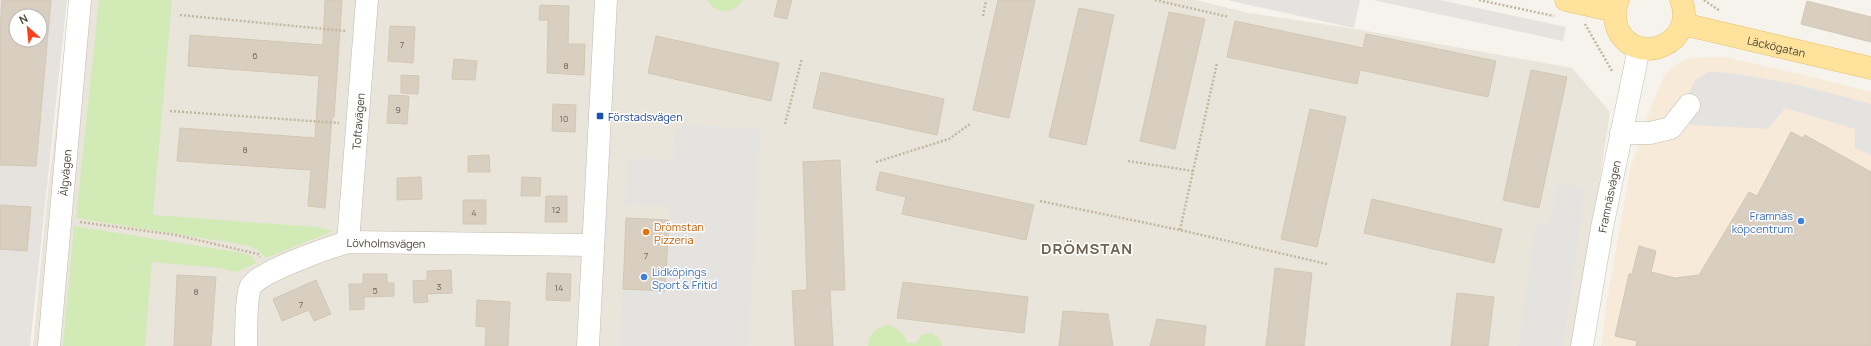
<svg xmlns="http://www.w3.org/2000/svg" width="1871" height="346" viewBox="0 0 1871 346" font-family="Manrope,sans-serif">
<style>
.residential{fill:#eae5da}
.commercial{fill:#f7ead8}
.industrial{fill:#e6e2dd;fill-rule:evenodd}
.green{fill:#d2eab5}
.parking{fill:#e5e3e0}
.building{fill:#d8cfc1;stroke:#d3c7b4;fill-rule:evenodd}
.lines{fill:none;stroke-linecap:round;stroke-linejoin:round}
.minor-casing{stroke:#c2bbae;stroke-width:23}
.major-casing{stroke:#e6c16a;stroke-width:23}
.path{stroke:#c4b79f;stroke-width:2.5;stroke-dasharray:2 2;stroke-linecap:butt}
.minor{stroke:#fff;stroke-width:22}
.major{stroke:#ffe39c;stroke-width:22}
.transit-dot{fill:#1a4fb4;stroke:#fff;stroke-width:1.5}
.shop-dot{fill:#3f7fe0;stroke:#fff;stroke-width:1.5}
.food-dot{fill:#e8710a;stroke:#fff;stroke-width:1.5}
.labels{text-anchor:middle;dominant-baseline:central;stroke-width:3;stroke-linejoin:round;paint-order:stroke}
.number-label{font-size:9px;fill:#6e675b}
.street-label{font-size:11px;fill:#4b4439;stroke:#fff}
.transit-label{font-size:11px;fill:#164399;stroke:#fff;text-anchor:start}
.shop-label{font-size:11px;fill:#366cbe;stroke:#fff;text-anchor:end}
.food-label{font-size:11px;fill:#c56008;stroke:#fff;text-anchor:start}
.district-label{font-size:15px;font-weight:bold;letter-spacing:1px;fill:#6e6250;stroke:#fff}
</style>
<rect width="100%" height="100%" fill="#f6f3ec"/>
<path class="residential" d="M70,0H1195L1249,13L1356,29L1572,68L1610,112L1575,346H33L47,200Z"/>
<path class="commercial" d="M1724,57L1804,75L1871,92V346H1601L1607,300L1630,170L1651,106L1665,74L1680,62L1692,58Z"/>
<path class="industrial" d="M0,0H67L30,346H0ZM16,16H40V40H16Z"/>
<path class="green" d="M99,0H172L153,215L317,227L333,231L266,258L258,250L246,245L76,218Z
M707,0H743C735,14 715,15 707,0Z
M74,226L243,253L252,256L256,263L236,272L220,268L152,262L145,346H63Z
M888,325C898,328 905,333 907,343H916L922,335L932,333L940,339L942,346H868C868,334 877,327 888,325Z"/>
<path class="parking" d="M1227,0H1360L1354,28Z
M1373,0H1440L1566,27L1563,41Z
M1710,71L1744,75L1803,86L1871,104V155L1855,148V129L1785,108L1768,129L1691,125L1686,116L1689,94L1695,80Z
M675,124L760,129L749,346H620L623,289L665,291L670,206L625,205L628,158L673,159Z
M1556,185L1585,189L1563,346H1518L1536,223L1550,225Z"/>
<path class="building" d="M2,0H51L36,166L0,165V29ZM16,16H40V40H16Z
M325,0H342L334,117H332L325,208L308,206L311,170L177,161L180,128L315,138L319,76L188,66L190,35L323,45Z
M778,0H792L787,19L774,16Z
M998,0H1035L1009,118L973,110Z
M1807,1L1871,17V42L1801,24Z
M540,5L569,6L568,44H585L584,75L547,73L548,20H539Z
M1079,8L1114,15L1086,145L1049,137Z
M1169,12L1205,19L1175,149L1140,141Z
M1235,21L1363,48L1366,34L1496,61L1488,97L1360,70L1357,84L1227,57Z
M390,26L415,27L413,63L388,61Z
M656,36L779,63L771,101L648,73Z
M454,59L477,61L475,80L452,79Z
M1531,70L1567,77L1539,208L1503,200Z
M821,72L944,99L937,135L813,108Z
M401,75L419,76L418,94L401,93Z
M389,95L409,96L407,124L387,123Z
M553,104L576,105L575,132L552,131Z
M1310,109L1346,117L1317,247L1281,239Z
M1791,132L1803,138L1805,135L1871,172V346H1636L1637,341L1615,336L1629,274H1632L1639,246L1656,251L1651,272L1675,278L1699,275L1749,192L1757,196Z
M489,155L490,172H468V156Z
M840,160L845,290H830L833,346H795L792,291L807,290L803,162Z
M880,172L1034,205L1026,240L902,214L906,197L876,190Z
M421,177L422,199L397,200V178Z
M522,177L541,178L540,196H521Z
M546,196H567V222H545Z
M1372,199L1502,229L1494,263L1364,233Z
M463,200H486V224H463Z
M0,205L31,207L27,251L0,249Z
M626,218L669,220L665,291L623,289Z
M1275,268L1312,273L1304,346H1266Z
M451,270L452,293L427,294L428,302L414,303L413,281L427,280V271Z
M547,273L571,274L570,301L546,300Z
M363,274H387V283H394V296L364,297V309L350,310L349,284H363Z
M177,275L216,277L211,346H174Z
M316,280L331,314L314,321L309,310L282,321L273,299Z
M903,282L1028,297L1024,333L897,318Z
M1457,293L1494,297L1488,346H1451Z
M477,300L510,302L508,346H485L486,327L476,326Z
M1063,311L1108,314L1113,346H1059Z
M1157,319L1206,326L1204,346H1150Z"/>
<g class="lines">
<g class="minor-casing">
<g id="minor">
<path d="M1621,133H1650L1671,128L1689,105"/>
<path id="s1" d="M348,242L367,0"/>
<path id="s2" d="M49,346L80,0"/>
<path id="s3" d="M246,346C246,332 246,299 250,288C254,273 331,247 348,242L593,245"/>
<path d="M588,346L606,0"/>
<path id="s4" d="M1582,346L1602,228L1639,48"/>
</g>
</g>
<g class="major-casing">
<g id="major">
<path d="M1566,0L1615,11"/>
<path d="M1618,0C1614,9 1614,20 1618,30C1638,69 1698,42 1681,0"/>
<path id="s5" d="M1683,24L1871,68"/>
</g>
</g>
<path class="path" d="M1155,0L1229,17
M1479,0L1554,16
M1704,0L1720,11
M180,15L346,31
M983,16L986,0
M1585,24L1612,71
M170,111L339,123
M785,124L802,58
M1128,161L1193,171
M876,162L949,139L970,124
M1040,201L1180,230L1327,264
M80,222L176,235L258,254L260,257
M1180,230L1217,63"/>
<use href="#minor" class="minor"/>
<use href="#major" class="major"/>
</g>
<rect class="transit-dot" x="596" y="112" width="8" height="8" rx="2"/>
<g class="shop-dot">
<circle cx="1801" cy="221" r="4"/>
<circle cx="644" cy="277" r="4"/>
</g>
<circle class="food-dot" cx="646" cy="232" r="4"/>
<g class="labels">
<g class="number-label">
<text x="402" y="44">7</text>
<text x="255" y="55">6</text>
<text x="566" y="65">8</text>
<text x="398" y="109">9</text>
<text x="564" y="118">10</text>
<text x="245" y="149">8</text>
<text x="556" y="209">12</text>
<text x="474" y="212">4</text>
<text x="646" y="255">7</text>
<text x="439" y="286">3</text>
<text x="559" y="287">14</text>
<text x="375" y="290">5</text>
<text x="196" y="291">8</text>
<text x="301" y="304">7</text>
</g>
<g class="street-label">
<text stroke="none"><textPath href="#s5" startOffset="96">Läckögatan</textPath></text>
<text stroke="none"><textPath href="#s1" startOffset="121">Toftavägen</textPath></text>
<text stroke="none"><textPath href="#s2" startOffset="174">Älgvägen</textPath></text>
<text stroke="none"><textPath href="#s4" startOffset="152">Framnäsvägen</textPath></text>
<text stroke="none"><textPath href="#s3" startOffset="206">Lövholmsvägen</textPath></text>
</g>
<g class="transit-label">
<text x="608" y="116">Förstadsvägen</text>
</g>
<g class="shop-label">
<text x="1793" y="215">Framnäs<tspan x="1793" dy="13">köpcentrum</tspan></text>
<text x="652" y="271" text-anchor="start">Lidköpings<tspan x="652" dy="13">Sport &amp; Fritid</tspan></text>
</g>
<g class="food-label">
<text x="654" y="226">Drömstan<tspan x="654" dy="13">Pizzeria</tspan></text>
</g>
<g class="district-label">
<text x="1087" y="248">DRÖMSTAN</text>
</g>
</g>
<g transform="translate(28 28) rotate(333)"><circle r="19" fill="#ffffff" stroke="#b7b4b0"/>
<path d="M0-3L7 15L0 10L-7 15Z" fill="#fc3f1d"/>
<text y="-6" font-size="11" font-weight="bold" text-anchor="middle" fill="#4b4439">N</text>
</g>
</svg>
